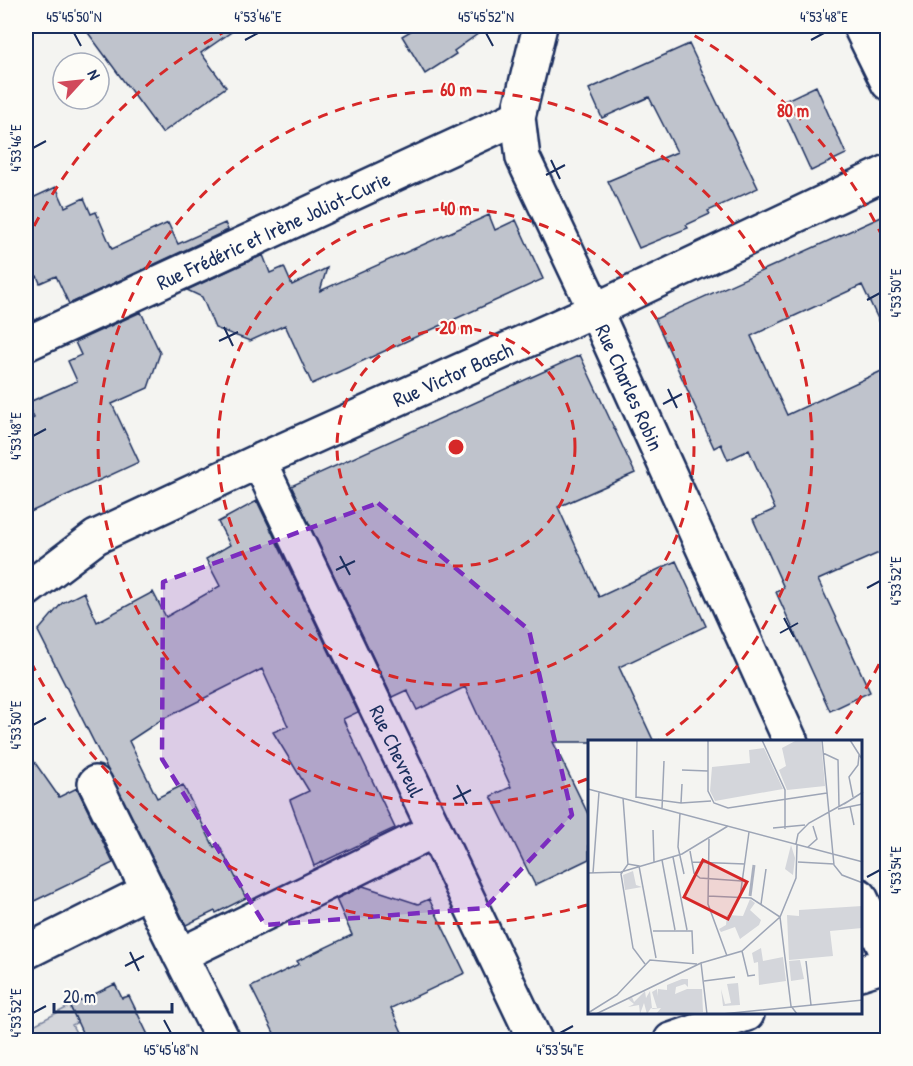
<svg xmlns="http://www.w3.org/2000/svg" width="913" height="1066" viewBox="0 0 913 1066" font-family="'Patrick Hand',sans-serif">
<style>
.green{fill:#d4d6db;stroke:#78829c;stroke-width:1.5}
.building{fill:#bfc3cc;stroke:#1b2f5e;stroke-width:1.5}
.lines{fill:none;stroke-linecap:round;stroke-linejoin:round}
.minor-casing{stroke:#1b2f5e;stroke-width:38}
.minor{stroke:#fdfcf7;stroke-width:33}
.marked{fill:#7b2cbf;fill-opacity:0.2;stroke:#7b2cbf;stroke-width:4.5;stroke-dasharray:12 8;stroke-linejoin:round}
.ticks{fill:none;stroke:#1b2f5e;stroke-width:2}
.ring{fill:none;stroke:#d62828;stroke-width:3;stroke-dasharray:10 8}
.labels{text-anchor:middle;dominant-baseline:central;stroke-width:4.5;stroke-linejoin:round;paint-order:stroke}
.street-label{font-size:21px;fill:#1b2f5e;stroke:#fdfcf7}
.inset-river{fill:none;stroke:#aab0bf;stroke-width:3}
.inset-road{fill:none;stroke:#9da5b6;stroke-width:1.5}
.view{fill:#d62828;fill-opacity:0.15;stroke:#d62828;stroke-width:3}
.inset-edge{fill:none;stroke:#1b2f5e;stroke-width:3}
.centre{fill:#d62828;stroke:#fdfcf7;stroke-width:3}
.ring-label{font-size:18px;text-anchor:middle;font-weight:bold;fill:#d62828;stroke:#fdfcf7;stroke-width:4.5;stroke-linejoin:round;paint-order:stroke}
.neatline{fill:none;stroke:#1b2f5e;stroke-width:2}
.ticks-label{font-size:15px;text-anchor:middle;fill:#1b2f5e}
</style>
<rect width="100%" height="100%" fill="#f4f4f1"/>
<filter id="ink" filterUnits="userSpaceOnUse"><feTurbulence type="fractalNoise" baseFrequency=".0167" numOctaves="2"/><feDisplacementMap in="SourceGraphic" scale="12" xChannelSelector="R" yChannelSelector="G"/><feConvolveMatrix kernelMatrix="1 2 1 2 8 2 1 2 1" color-interpolation-filters="sRGB"/></filter>
<g filter="url(#ink)">
<path class="green" d="M70,1006L78,1022L72,1025L80,1040H26V1029Z"/>
<path class="building" d="M83,26H240L201,53L226,87L162,133Z
M419,26H489L454,51L456,54L425,74L402,36Z
M689,44L758,188L708,211L710,214L686,225L688,228L639,248L608,181L677,152L649,97L602,118L589,89Z
M816,86L846,154L811,171L780,103Z
M56,187L65,207L84,198L91,214L96,212L112,249L168,223L178,244L225,223L228,230L69,304L56,276L40,283L37,276L26,282V201Z
M888,214V340L862,285L751,336L787,415L888,368V549L818,580L870,692L830,711L776,592L784,588L753,519L775,509L749,450L728,460L721,444L714,448L655,319Z
M489,215L495,230L516,220L543,279L312,384L285,325L250,341L215,328L202,297L187,290L263,255L270,273L284,267L292,285L327,268L320,291Z
M141,312L160,353L148,388L112,404L139,462L26,514V422L34,418L27,403L77,381L68,361L81,355L75,342Z
M580,355L635,473L558,507L599,597L676,561L706,626L619,667L654,742H553L589,816V859L535,885L491,796L511,787L465,687L417,710L407,690L392,697L291,486Z
M257,501L358,712L343,719L395,828L314,866L290,800L309,791L273,732L288,726L262,669L161,720L129,741L157,798L183,785L214,847L219,845L246,898L216,913L215,911L186,925L38,631L62,603L84,592L97,622L153,592L166,617L220,586L206,559L230,545L218,522Z
M26,750L59,797L77,788L113,863L26,905Z
M363,886L418,904L429,899L465,973L391,1008L406,1041H278L251,987L299,964L297,961L352,935L336,899Z
M115,984L122,998L129,996L151,1041H86L70,1006Z"/>
<g class="lines">
<g class="minor-casing">
<g id="minor">
<path id="s1" d="M540,26L518,117L523,158L595,310L791,742"/>
<path d="M860,26L888,83"/>
<path id="s2" d="M26,344L518,117"/>
<path id="s3" d="M259,461L535,1040"/>
<path id="s4" d="M26,590L96,537L259,461L595,310L888,172"/>
<path d="M95,783L180,955"/>
<path d="M860,896L888,955"/>
<path d="M26,952L148,891"/>
<path d="M860,973L888,964"/>
<path d="M223,1040L180,955L435,830"/>
<path d="M671,1040L747,1014"/>
</g>
</g>
<use href="#minor" class="minor"/>
</g>
</g>
<path class="marked" d="M378,503L529,630L572,815L485,908L265,925L162,759L163,582Z"/>
<path class="ticks" d="M74,33L81,46M486,33L493,46M245,40L258,33M811,40L824,33M33,148L46,141M551,160L560,179M546,175L565,165M867,300L880,293M224,327L233,346M219,341L238,332M668,389L677,408M663,404L682,394M33,436L46,429M340,556L350,575M336,570L355,561M867,588L880,581M784,618L794,637M780,633L798,623M33,725L46,718M457,785L467,804M453,799L471,790M867,877L880,870M130,952L139,971M125,966L144,956M33,1013L46,1006M164,1020L171,1033M560,1033L573,1026"/>
<g class="ring">
<circle cx="456" cy="447" r="119"/>
<circle cx="456" cy="447" r="238"/>
<path d="M587 779A357 357 0 1 1 658 741"/>
<path d="M887 648A476 476 0 0 1 831 740M587 905A476 476 0 0 1 26 652M26 242A476 476 0 0 1 233 27M679 27A476 476 0 0 1 887 246"/>
</g>
<g class="labels">
<g class="street-label">
<text stroke="none"><textPath href="#s2" startOffset="272">Rue Frédéric et Irène Joliot-Curie</textPath></text>
<text stroke="none"><textPath href="#s4" startOffset="480">Rue Victor Basch</textPath></text>
<text stroke="none"><textPath href="#s1" startOffset="388">Rue Charles Robin</textPath></text>
<text stroke="none"><textPath href="#s3" startOffset="321">Rue Chevreul</textPath></text>
</g>
</g>
<g transform="translate(588 740)">
<rect width="274" height="274" fill="#f4f4f1"/>
<path d="M209,0H233L237,46L199,50L191,30L198,26L194,8ZM176,8L195,49L127,61L122,51L124,27L162,23L161,10ZM203,105L207,118L205,135L197,129ZM45,131L48,145L54,147L37,150L35,135ZM162,159L167,163L162,170L173,180L171,185L152,199L147,187L133,192L131,189L138,185L139,175L155,176ZM274,166V188L242,191L245,216L201,220L199,175L211,176V170ZM173,208L175,221L195,217L198,241L171,245L170,222L166,223L164,213ZM212,220L216,239L203,241L201,221ZM94,239H100V247L97,244L88,247L87,254L99,249H114L115,272L68,274L73,268L65,269L63,268L59,274L56,263L52,274L51,265L40,267L46,264L40,259L44,257L46,262L57,251L58,258L62,251L64,268H69L64,252L69,249L70,256V249L79,250V245ZM150,243L152,265L135,266L133,249L137,264L143,263L139,244Z" fill="#d4d6db"/>
<path class="inset-river" d="M162,156L166,125"/>
<path class="inset-road" d="M120,0V51L126,63L140,68L239,53M174,0L197,50V89M234,0L246,125L254,135L275,143M262,0L274,19M235,13L250,20L251,66M94,30L120,31M0,49L275,122M48,57L93,63L123,61M265,57L261,37L270,25L271,15M35,58L40,125M48,58L49,0M93,63L94,44M256,64L275,52M262,66L266,85M74,69L76,21M250,69L275,64M92,73L90,107L96,134M185,88L217,85M65,90L66,122M121,99L120,164L139,216M208,104L210,94L221,83L259,62M220,107L229,99L225,86M102,111L106,133L112,138L154,141M85,117L99,190M74,120L87,190M104,122L157,124M210,122L246,124M0,133L33,132L94,114L140,86M5,133L11,52M120,156L163,158L192,177M152,157L161,92M173,164L178,129M192,177L203,266L209,274M65,191H104L105,214M154,211L160,236L167,235M218,221L223,265M113,223L154,211L192,177L208,138L209,105M57,224L45,208L33,134L40,124L51,126L68,218M116,241L147,237M0,273L29,255L62,220L109,224M8,274L113,223L119,274M134,274L275,260"/>
<path class="view" d="M115,120L159,142L140,179L96,157Z"/>
<rect width="274" height="274" class="inset-edge"/>
</g>
<circle cx="456" cy="447" r="9" class="centre"/>
<g class="ring-label">
<text x="456" y="96">60 m</text>
<text x="793" y="117">80 m</text>
<text x="456" y="215">40 m</text>
<text x="456" y="334">20 m</text>
</g>
<rect width="913" height="1066" fill="none" stroke="#fdfcf7" stroke-width="66"/>
<g transform="translate(81 81) rotate(63)"><circle r="28" fill="#fdfcf7" stroke="#a3aaba" stroke-width="1.5"/>
<path d="M0-4.5L10 22L0 15L-10 22Z" fill="#d1495b"/>
<text y="-9" font-size="16" font-weight="bold" text-anchor="middle" fill="#1b2f5e">N</text>
</g>
<path d="M54 1003v9h118v-9" fill="none" stroke="#1b2f5e" stroke-width="3"/>
<text x="63" y="1003" font-size="18" fill="#1b2f5e" stroke="#fdfcf7" stroke-width="4.5" paint-order="stroke">20 m</text>
<rect x="33" y="33" width="847" height="1000" class="neatline"/>
<g class="ticks-label">
<text x="74" y="22">45°45'50"N</text>
<text x="258" y="22">4°53'46"E</text>
<text x="486" y="22">45°45'52"N</text>
<text x="824" y="22">4°53'48"E</text>
<text transform="translate(16 148) rotate(-90)" y="5">4°53'46"E</text>
<text transform="translate(896 293) rotate(-90)" y="5">4°53'50"E</text>
<text transform="translate(16 436) rotate(-90)" y="5">4°53'48"E</text>
<text transform="translate(896 581) rotate(-90)" y="5">4°53'52"E</text>
<text transform="translate(16 725) rotate(-90)" y="5">4°53'50"E</text>
<text transform="translate(896 870) rotate(-90)" y="5">4°53'54"E</text>
<text transform="translate(16 1013) rotate(-90)" y="5">4°53'52"E</text>
<text x="171" y="1055">45°45'48"N</text>
<text x="560" y="1055">4°53'54"E</text>
</g>
</svg>
